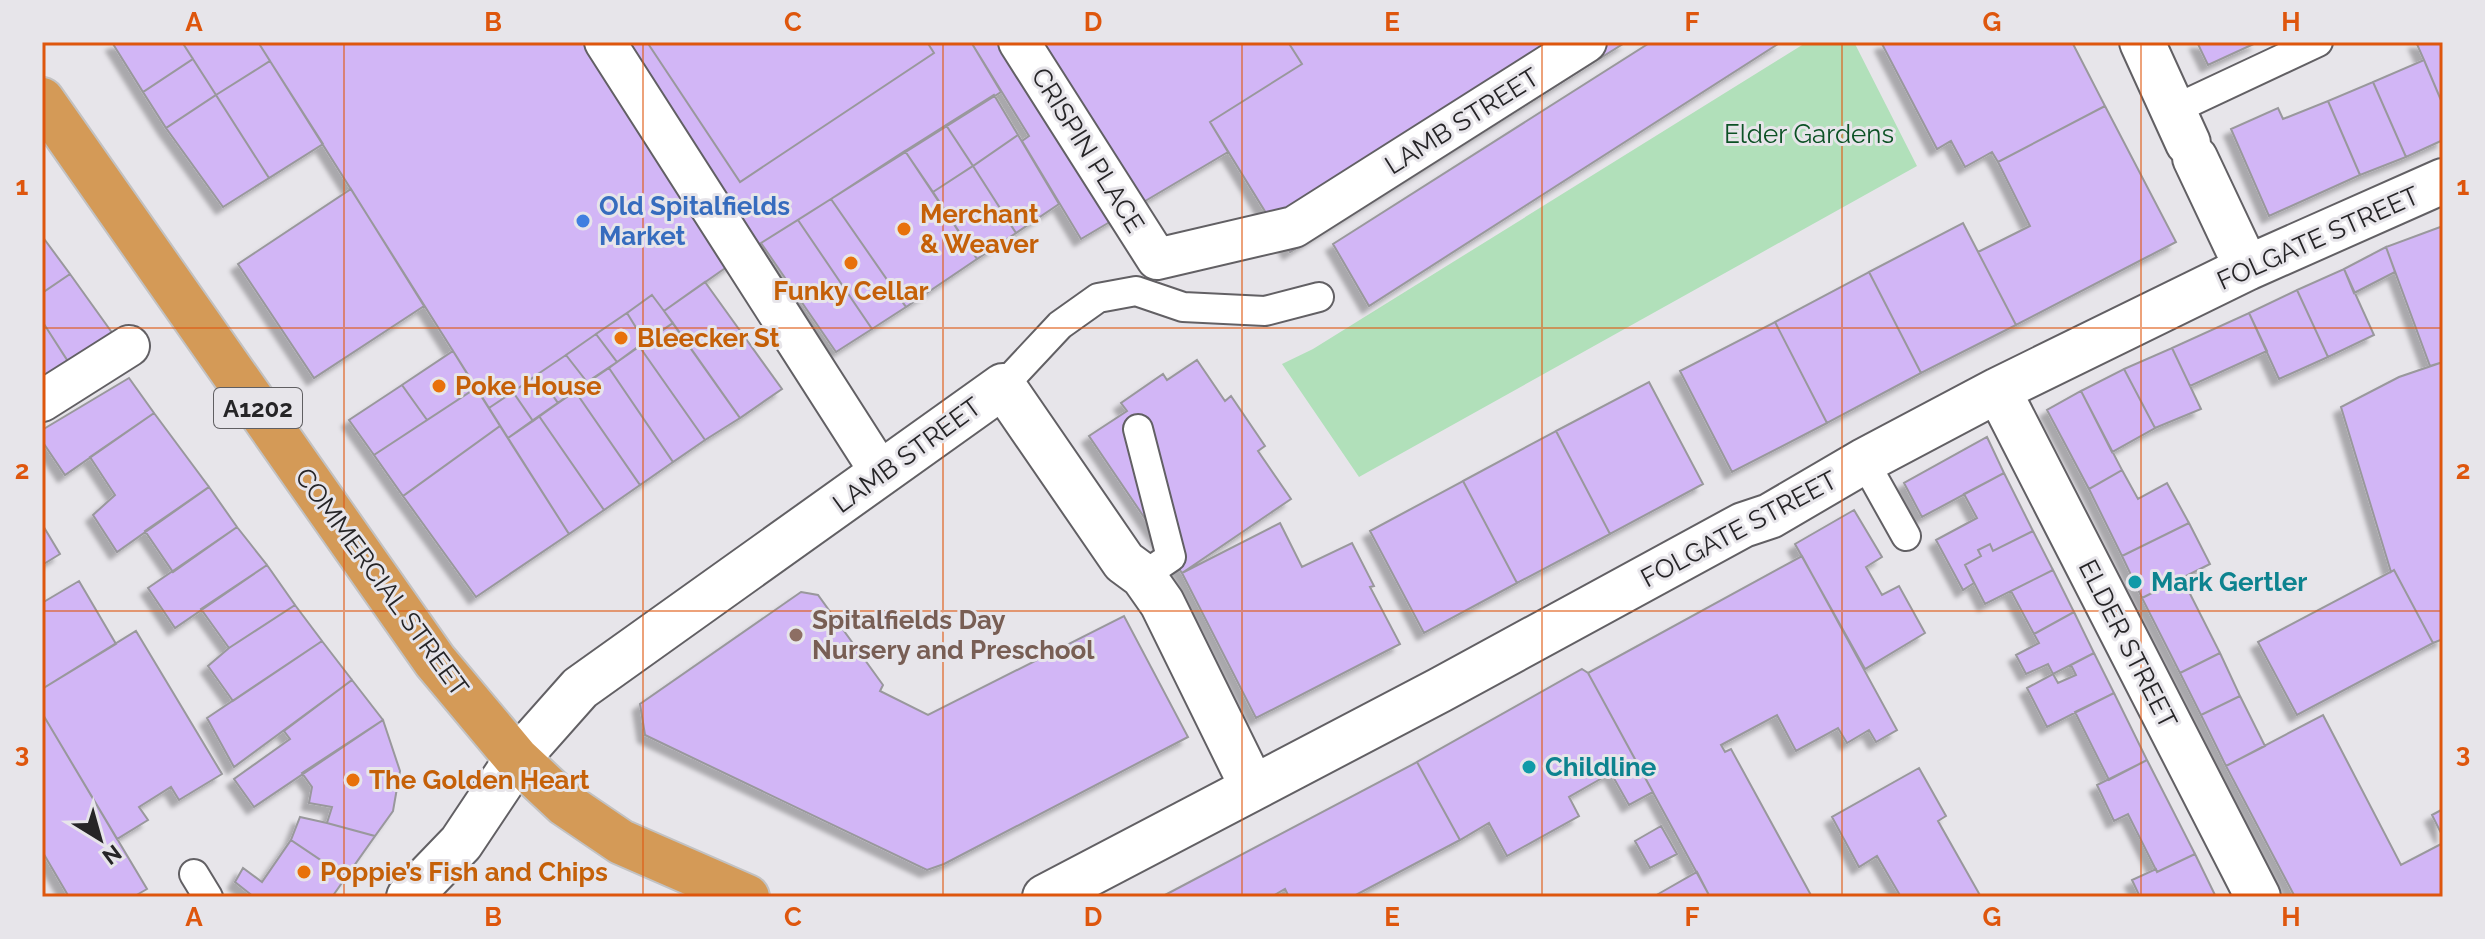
<svg xmlns="http://www.w3.org/2000/svg" width="2485" height="939" viewBox="0 0 2485 939" font-family="Raleway,sans-serif">
<style>
.green{fill:#b1e0ba}
.building{fill:#d2b6f6;stroke:#99989c;stroke-width:2;filter:url(#shadow)}
.lines{fill:none;stroke-linecap:round;stroke-linejoin:round}
.service-casing{stroke:#626064;stroke-width:32}
.pedestrian-casing{stroke:#626064;stroke-width:44}
.minor-casing{stroke:#626064;stroke-width:48}
.trunk-casing{stroke:#c2c2c3;stroke-width:48}
.service{stroke:#fff;stroke-width:28}
.pedestrian{stroke:#fff;stroke-width:40}
.minor{stroke:#fff;stroke-width:44}
.trunk{stroke:#d49a57;stroke-width:44}
.grid{fill:none;stroke:#de560d;stroke-width:2;stroke-opacity:0.55}
.shop-dot{fill:#3f7fe0;stroke:#e7e5ea;stroke-width:3}
.food-dot{fill:#e8710a;stroke:#e7e5ea;stroke-width:3}
.culture-dot{fill:#0f9aa8;stroke:#e7e5ea;stroke-width:3}
.education-dot{fill:#8d6e63;stroke:#e7e5ea;stroke-width:3}
.labels{text-anchor:middle;dominant-baseline:central;stroke-width:6;stroke-linejoin:round;paint-order:stroke}
.shield{fill:#e7e5ea;stroke:#605f62;stroke-width:2}
.shield-label{font-size:24px;font-weight:bold;fill:#262527}
.street-label{font-size:26px;fill:#262527;stroke:#e7e5ea}
.park-label{font-size:26px;fill:#0b5124;stroke:#e7e5ea}
.shop-label{font-size:26px;font-weight:bold;fill:#366cbe;stroke:#e7e5ea;text-anchor:start}
.food-label{font-size:26px;font-weight:bold;fill:#c56008;stroke:#e7e5ea;text-anchor:start}
.culture-label{font-size:26px;font-weight:bold;fill:#0d838f;stroke:#e7e5ea;text-anchor:start}
.education-label{font-size:26px;font-weight:bold;fill:#785e54;stroke:#e7e5ea;text-anchor:start}
.neatline{fill:none;stroke:#de560d;stroke-width:3}
.grid-label{font-size:26px;text-anchor:middle;font-weight:bold;fill:#de560d}
</style>
<defs>
<filter id="shadow"><feDropShadow dx="-7" dy="7" stdDeviation="2" flood-color="#0004"/></filter>
</defs>
<rect width="100%" height="100%" fill="#e7e5ea"/>
<path class="green" d="M1807,42H1854L1917,166L1359,477L1282,364L1313,349Z"/>
<path class="building" d="M118,42H182L193,59L143,92L113,44Z
M182,42H258L270,61L216,95Z
M258,42H971L1001,92L761,243L664,311L673,323L508,438Z
M647,42H927L934,53L740,182Z
M971,42H1288L1302,64L1210,122L1228,152L1081,239L1022,141L1029,136Z
M1288,42H1626L1290,252L1210,122L1302,64Z
M1651,42H1781L1369,306L1333,244Z
M1886,42H2072L2105,106L1998,162L1992,152L1965,167L1951,141L1937,149L1882,44Z
M2197,42H2258L2208,65Z
M2416,42H2443V105L2424,60Z
M193,59L216,95L166,128L143,92Z
M2424,60L2443,105V140L2406,157L2373,82Z
M270,61L323,144L269,178L216,95Z
M2373,82L2406,157L2360,175L2328,101Z
M216,95L269,178L223,207L166,128Z
M994,95L1018,135L973,166L946,125Z
M2328,101L2360,175L2269,216L2231,129L2278,108L2283,119Z
M2105,106L2176,242L2016,325L1978,252L2030,226L1998,162Z
M946,125L973,166L933,192L905,151Z
M1018,135L1059,204L1016,233L973,166Z
M905,151L977,259L906,307L831,199Z
M973,166L1016,233L977,259L933,192Z
M351,189L424,306L314,378L238,264Z
M831,199L906,307L872,329L798,220Z
M798,220L872,329L836,352L761,243Z
M1963,223L2016,325L1921,373L1869,272Z
M2443,226V362L2430,366L2386,247Z
M42,236L70,274L42,293Z
M2386,247L2395,272L2354,293L2344,269Z
M2344,269L2374,335L2328,357L2297,290Z
M1869,272L1921,373L1827,423L1775,322Z
M70,274L113,334L69,363L42,321V293Z
M705,282L782,389L740,418L664,311Z
M2297,290L2328,357L2279,379L2249,313Z
M652,295L673,323L645,342L627,313Z
M627,313L645,342L617,362L596,334Z
M2249,313L2267,351L2190,386L2172,348Z
M42,321L69,363L42,380Z
M1775,322L1827,423L1732,472L1680,371Z
M673,323L740,418L705,440L639,346Z
M596,334L617,362L587,382L566,355Z
M639,346L705,440L673,462L609,368Z
M2172,348L2201,409L2155,428L2124,369Z
M453,351L476,388L427,420L402,385Z
M566,355L587,382L558,403L538,374Z
M1197,360L1225,401L1231,396L1265,446L1258,451L1291,499L1182,573L1089,436L1127,411L1121,403L1163,374L1167,380Z
M2443,362V639L2433,643L2394,570L2391,572L2341,407L2399,377Z
M609,368L673,462L640,485L575,391Z
M2124,369L2155,428L2112,452L2081,391Z
M538,374L558,403L533,421L513,392Z
M129,378L154,413L65,475L42,441V430Z
M1649,382L1703,484L1610,534L1556,431Z
M402,385L427,420L374,455L349,420Z
M476,388L500,426L403,496L374,455Z
M575,391L640,485L604,510L539,416Z
M2081,391L2122,470L2089,489L2047,410Z
M513,392L533,421L508,438L489,408Z
M154,413L209,487L117,552L93,515L115,495L90,457Z
M539,416L604,510L569,534L508,438Z
M500,426L569,534L476,597L403,496Z
M1556,431L1610,534L1517,583L1463,481Z
M1987,437L2004,473L1922,517L1904,483Z
M2122,470L2138,499L2167,483L2189,523L2122,556L2089,489Z
M2004,473L2033,531L1993,551L1990,544L1978,550L1981,556L1965,565L1974,583L1963,590L1936,540L1977,518L1964,494Z
M1463,481L1517,583L1424,633L1370,531Z
M209,487L237,527L173,572L145,531Z
M1854,510L1882,557L1866,567L1882,595L1899,586L1925,633L1865,669L1795,544Z
M1280,523L1302,567L1352,543L1374,586L1370,587L1400,644L1256,718L1182,573Z
M2189,523L2210,564L2142,598L2122,556Z
M42,524L60,554L42,565Z
M237,527L267,565L175,628L148,588Z
M2033,531L2053,570L1985,604L1965,565L1981,556L1978,550L1990,544L1993,551Z
M1802,556L1897,730L1876,742L1869,730L1847,743L1838,728L1796,751L1777,715L1721,745L1725,752L1731,749L1812,897H1710L1588,673Z
M267,565L295,605L229,648L201,609Z
M2053,570L2074,612L2034,634L2011,591Z
M2394,570L2433,643L2297,715L2258,642Z
M2182,578L2220,653L2180,673L2142,598Z
M79,581L116,644L42,689V603Z
M801,592L818,595L883,685L880,691L928,715L1124,616L1188,737L944,864L927,870L645,735L640,704Z
M295,605L322,641L233,701L208,666L229,648Z
M2074,612L2094,653L2053,674L2048,664L2026,674L2016,655L2039,643L2034,634Z
M136,631L222,774L179,800L171,787L139,807L148,820L117,839L42,713V689Z
M322,641L352,680L234,767L207,718Z
M2094,653L2114,693L2047,727L2027,688L2053,674L2058,683L2076,675L2071,665Z
M2220,653L2240,696L2201,715L2180,673Z
M1582,669L1588,673L1653,792L1629,805L1611,773L1569,797L1579,816L1507,856L1489,823L1460,840L1417,762Z
M352,680L383,720L254,807L234,779L290,739L284,731Z
M2114,693L2147,760L2109,780L2075,712Z
M2240,696L2265,746L2226,766L2201,715Z
M42,713L147,889L133,897H69L42,851Z
M2323,715L2401,865L2443,843V897H2295L2226,766Z
M383,720L400,771L393,811L375,836L327,823L332,807L309,803L312,787L302,773Z
M2147,760L2195,854L2157,872L2128,814L2114,821L2097,785Z
M1417,762L1460,840L1352,897H1289L1285,889L1271,897L1165,895Z
M1919,768L1946,816L1938,821L1981,897H1901L1877,856L1859,867L1832,817Z
M2443,809V837L2432,815Z
M300,817L327,823L375,836L346,877L291,840Z
M1661,826L1677,854L1650,868L1635,841Z
M291,840L346,877L332,897H254L235,882L243,868L262,882Z
M2195,854L2216,897H2140L2132,880L2156,869L2157,872Z
M1697,872L1710,897H1653L1660,893Z"/>
<g class="lines">
<g class="service-casing">
<path id="service" d="M2173,110L2318,42
M1003,386L1060,325L1098,298L1136,291L1183,307L1265,311L1319,297
M1138,429L1171,557L1143,576
M1864,461L1906,536
M194,874L208,897"/>
</g>
<g class="pedestrian-casing">
<path id="pedestrian" d="M605,42L881,473
M1019,42L1157,259L1294,227L1586,42
M42,401L129,346"/>
</g>
<g class="minor-casing">
<path id="minor" d="M2142,42L2188,143
M2195,158L2247,268
M1998,390L2258,897
M409,897L461,843L517,759L580,688L1003,386L1124,562L1143,576L1162,603L1253,788
M1045,897L1440,690L1743,525L1770,516L1864,461L1998,390L2247,268L2443,181"/>
</g>
<g class="trunk-casing">
<path id="trunk" d="M42,100L435,661L517,759L565,804L621,842L747,897"/>
</g>
<use href="#service" class="service"/>
<use href="#pedestrian" class="pedestrian"/>
<use href="#minor" class="minor"/>
<use href="#trunk" class="trunk"/>
</g>
<path class="grid" d="M344,42V897M643,42V897M943,42V897M1242,42V897M1542,42V897M1842,42V897M2141,42V897M42,328H2443M42,611H2443"/>
<circle class="shop-dot" cx="583" cy="221" r="8"/>
<g class="food-dot">
<circle cx="904" cy="229" r="8"/>
<circle cx="851" cy="263" r="8"/>
<circle cx="621" cy="338" r="8"/>
<circle cx="439" cy="386" r="8"/>
<circle cx="353" cy="780" r="8"/>
<circle cx="304" cy="872" r="8"/>
</g>
<g class="culture-dot">
<circle cx="2135" cy="582" r="8"/>
<circle cx="1529" cy="767" r="8"/>
</g>
<circle class="education-dot" cx="796" cy="635" r="8"/>
<g class="labels">
<rect class="shield" x="214" y="388" width="88" height="40" rx="6"/>
<g class="shield-label">
<text x="258" y="408">A1202</text>
</g>
<g class="street-label">
<text transform="translate(1462 121) rotate(-32)">LAMB STREET</text>
<text transform="translate(1088 150) rotate(58)">CRISPIN PLACE</text>
<text transform="translate(2318 238) rotate(-24)">FOLGATE STREET</text>
<text transform="translate(907 455) rotate(-36)">LAMB STREET</text>
<text transform="translate(1739 529) rotate(-28)">FOLGATE STREET</text>
<text transform="translate(382 582) rotate(54)">COMMERCIAL STREET</text>
<text transform="translate(2128 644) rotate(63)">ELDER STREET</text>
</g>
<g class="park-label">
<text x="1809" y="134">Elder Gardens</text>
</g>
<g class="shop-label">
<text x="599" y="206">Old Spitalfields<tspan x="599" dy="30">Market</tspan></text>
</g>
<g class="food-label">
<text x="920" y="214">Merchant<tspan x="920" dy="30">&amp; Weaver</tspan></text>
<text x="851" y="291" text-anchor="middle">Funky Cellar</text>
<text x="637" y="338">Bleecker St</text>
<text x="455" y="386">Poke House</text>
<text x="369" y="780">The Golden Heart</text>
<text x="320" y="872">Poppie’s Fish and Chips</text>
</g>
<g class="culture-label">
<text x="2151" y="582">Mark Gertler</text>
<text x="1545" y="767">Childline</text>
</g>
<g class="education-label">
<text x="812" y="620">Spitalfields Day<tspan x="812" dy="30">Nursery and Preschool</tspan></text>
</g>
</g>
<rect width="2485" height="939" fill="none" stroke="#e7e5ea" stroke-width="88"/>
<g transform="translate(100 839) rotate(143)" stroke="#e7e5ea" stroke-width="6" paint-order="stroke">
<path d="M0-6L14 30L0 20L-14 30Z" fill="#262527"/>
<text y="-12" font-size="22" font-weight="bold" text-anchor="middle" fill="#262527">N</text>
</g>
<rect x="44" y="44" width="2397" height="851" class="neatline"/>
<g class="grid-label">
<text x="194" y="31">A</text>
<text x="493" y="31">B</text>
<text x="793" y="31">C</text>
<text x="1093" y="31">D</text>
<text x="1392" y="31">E</text>
<text x="1692" y="31">F</text>
<text x="1992" y="31">G</text>
<text x="2291" y="31">H</text>
<text x="22" y="195">1</text>
<text x="2463" y="195">1</text>
<text x="22" y="479">2</text>
<text x="2463" y="479">2</text>
<text x="22" y="762">3</text>
<text x="2463" y="762">3</text>
<text x="194" y="926">A</text>
<text x="493" y="926">B</text>
<text x="793" y="926">C</text>
<text x="1093" y="926">D</text>
<text x="1392" y="926">E</text>
<text x="1692" y="926">F</text>
<text x="1992" y="926">G</text>
<text x="2291" y="926">H</text>
</g>
</svg>
